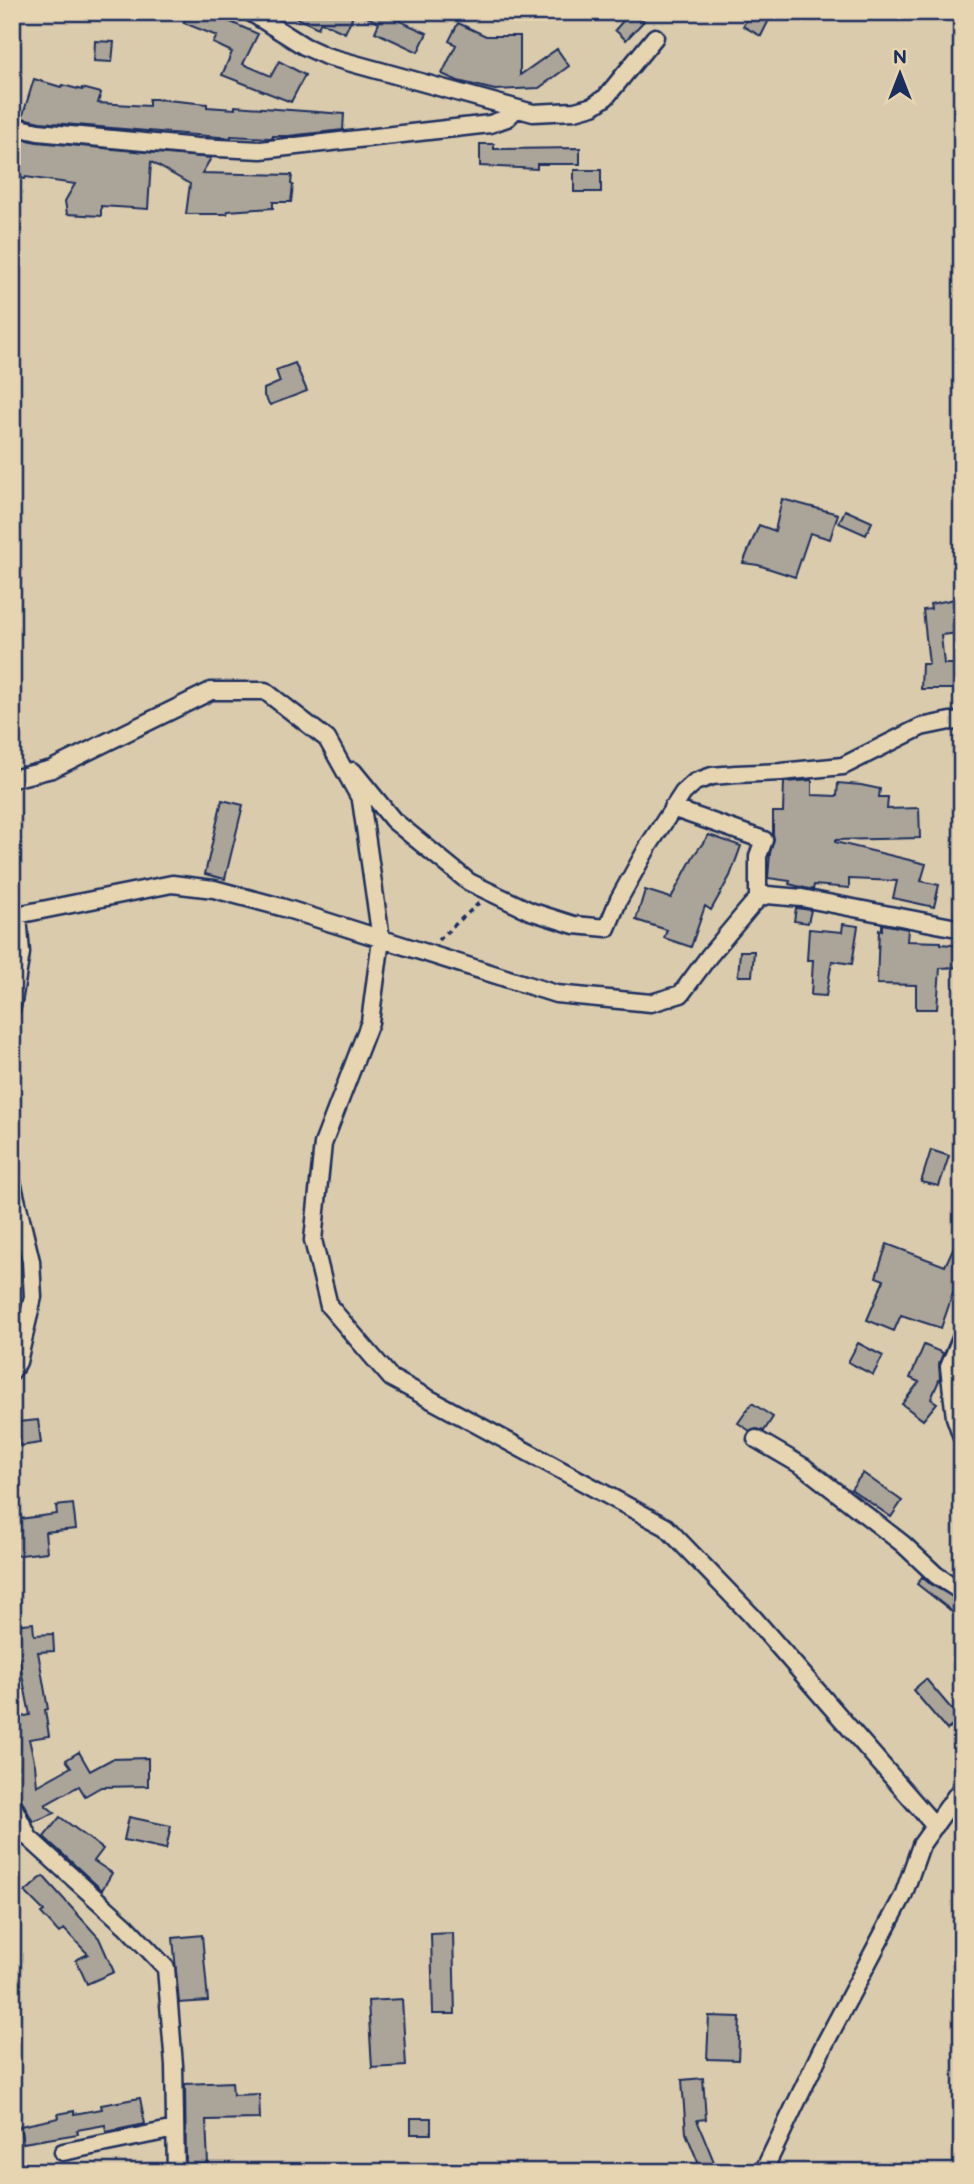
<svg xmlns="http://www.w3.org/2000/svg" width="974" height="2184" viewBox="0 0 974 2184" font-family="'Balsamiq Sans',sans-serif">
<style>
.building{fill:#aba499;stroke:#1b2f5e;stroke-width:2}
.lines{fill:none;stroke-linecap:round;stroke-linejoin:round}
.minor-casing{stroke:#1b2f5e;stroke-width:21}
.path{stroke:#1b2f5e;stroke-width:3.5;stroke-dasharray:5 5;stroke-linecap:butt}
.minor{stroke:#e7d5b2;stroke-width:16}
</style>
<rect width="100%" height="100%" fill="#dbcbad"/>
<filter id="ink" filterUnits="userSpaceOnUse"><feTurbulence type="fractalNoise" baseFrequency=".0143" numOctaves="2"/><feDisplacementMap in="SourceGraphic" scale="14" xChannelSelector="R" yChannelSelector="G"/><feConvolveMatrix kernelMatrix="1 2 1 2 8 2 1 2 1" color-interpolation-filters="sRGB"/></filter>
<g filter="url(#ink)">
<path class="building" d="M188,12H208L258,34L243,64L271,76L279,61L305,75L291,102L222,75L232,52L213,43L217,36L184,23Z
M284,12H355L345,33L321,22L318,28Z
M357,12H396L393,18L427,33L418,52L375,32L379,23Z
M631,12H634L644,21L626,40L615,30Z
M751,12H760L770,18L761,36L743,26Z
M458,23L486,36H520V75L557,49L569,66L539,88L495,90L458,81L442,74L456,45L449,41Z
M95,41L114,42L112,62L94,61Z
M34,79L61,87L62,85L82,90V88L101,93L98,103L149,106V99H156L207,104V107L235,109V106L344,114L343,130L288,136H273V138H269L231,136V138L40,122L22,118Z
M16,138L37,142L211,158L202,173L292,175L291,184L293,185L291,202H273V208L228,211L227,214H186L190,184L151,162L148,209L101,206V216L67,214L65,201L75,184L26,177L25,179L12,176V154Z
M480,144H494V149L580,148V164H537V169L480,166Z
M574,170H601V192H574Z
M295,363L307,391L270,405L264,396V389L280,382L276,370Z
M782,499L838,514L830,539L810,533L795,577L758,565L743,563L759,525L775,531Z
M845,510L872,522L866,535L839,523Z
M955,599L956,608L962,607V627H959V633L941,635L944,664H962V689H921L922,664H929L923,610L931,609L930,604Z
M812,780V795L837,796L838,783L861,785L880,789L879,797H888L887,809L919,808L920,838L835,840V842L926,864L921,881L939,885L934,907L893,898L897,881L849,879V888L814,885L813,890L789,884L790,881L768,878L770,853L774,839L773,834V812H783L784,782Z
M222,800L243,805L225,879L205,874Z
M709,835L741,846L730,876L711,910L705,906L691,947L664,938L667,930L636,920L645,890L671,898L694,855Z
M796,908L811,910L808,923L794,921Z
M843,924L858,926L852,964L832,961L826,996L811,995L813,960H807L809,929L842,932Z
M882,924L908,929L907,941L941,942V944L962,946V967L940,968L937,1009H916V985L877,984L879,929L882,930Z
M740,951H754L752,976H738Z
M931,1150L949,1156L939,1186L921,1182Z
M962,1229V1284L957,1282L941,1328L901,1315L894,1331L867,1320L884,1280L876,1277L887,1244L945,1266Z
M858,1343L883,1356L873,1375L848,1362Z
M924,1345L943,1353L939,1364L940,1378L931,1399L937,1403L923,1420L902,1404L919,1382L910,1378Z
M752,1403L773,1417L764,1431L757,1429L750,1431L738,1423Z
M38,1420L41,1443L20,1446L18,1422Z
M863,1473L902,1501L891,1517L851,1489Z
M73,1504L76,1529L45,1532L47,1552L12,1556V1520L57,1514L56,1506Z
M922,1577L930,1584L962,1602V1622L949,1609L917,1584Z
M33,1623L34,1635L53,1634L54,1651L38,1652L48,1709L45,1710L49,1736L29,1739L35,1765L37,1786L71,1767L66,1760L79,1752L90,1771L112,1759L148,1758V1786L101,1787L85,1796L79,1786L45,1805L55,1813L33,1822L12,1782V1767H18L12,1743V1719L30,1715L19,1659L13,1660L12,1625Z
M926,1679L960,1719L947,1730L913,1690Z
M60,1817L103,1849L94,1861L112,1873L102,1890L44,1837Z
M129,1817L171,1826L166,1849L124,1840Z
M43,1876L99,1938L114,1972L87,1984L76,1960L88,1954L64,1929L59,1933L41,1913L44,1911L25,1892Z
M453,1933L455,2014H433L431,1934Z
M202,1935L208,2001L179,2003L173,1938Z
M402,1999L406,2066L372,2068L368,2001Z
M709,2016L740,2017L738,2060L707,2059Z
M703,2078L706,2119L697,2120L716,2167L702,2172L686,2133L682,2080Z
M232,2082L233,2095L259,2094L260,2119L206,2120L208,2164L186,2165L185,2084Z
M140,2098L145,2124L106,2132L105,2125L77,2130L78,2134L23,2143L20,2126L59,2118L58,2114L74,2111V2114L102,2109L101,2105Z
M411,2118H431V2134H411Z"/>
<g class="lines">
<g class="minor-casing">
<path id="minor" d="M250,12L304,46L326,56L533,113L575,111L593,106L606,97L655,37
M12,126L38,132L197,147L261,150L490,124L507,118L515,110
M353,771L393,820L469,882L530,911L574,925L607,928L619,899L649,845L683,793L695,782L712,776L736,774L781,772L843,766L921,727L950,721L962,722
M12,779L52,769L211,691H265L327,739L361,800L381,939L370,1022L323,1144L313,1240L329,1306L391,1378L666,1527L751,1615L935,1826
M672,808L764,840L758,856V899
M12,916L172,884L214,889L281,907L556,994L651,1003L681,994L709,956L751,906L758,899L767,895L802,898L962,929
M12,1007L21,953L18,915
M12,1182L31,1261L33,1297L18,1362L12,1371
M962,1336L949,1367L955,1417L962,1437
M756,1439L804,1467L903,1544L936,1575L962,1592
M12,1804L29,1838L126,1926L166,1968L174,2065L176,2172
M63,2152L175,2129
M763,2172L822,2049L903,1896L921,1845L962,1787"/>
</g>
<path class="path" d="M438,940L479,903"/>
<use href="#minor" class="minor"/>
</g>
</g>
<rect width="974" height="2184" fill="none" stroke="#e7d5b2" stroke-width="42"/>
<rect x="21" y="21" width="932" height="2142" fill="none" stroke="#1b2f5e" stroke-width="2.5" filter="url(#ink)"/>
<g transform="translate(900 74)" stroke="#e7d5b2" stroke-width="5" paint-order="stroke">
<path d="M0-5L12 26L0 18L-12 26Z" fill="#1b2f5e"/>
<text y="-10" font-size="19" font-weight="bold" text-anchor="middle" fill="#1b2f5e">N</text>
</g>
</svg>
